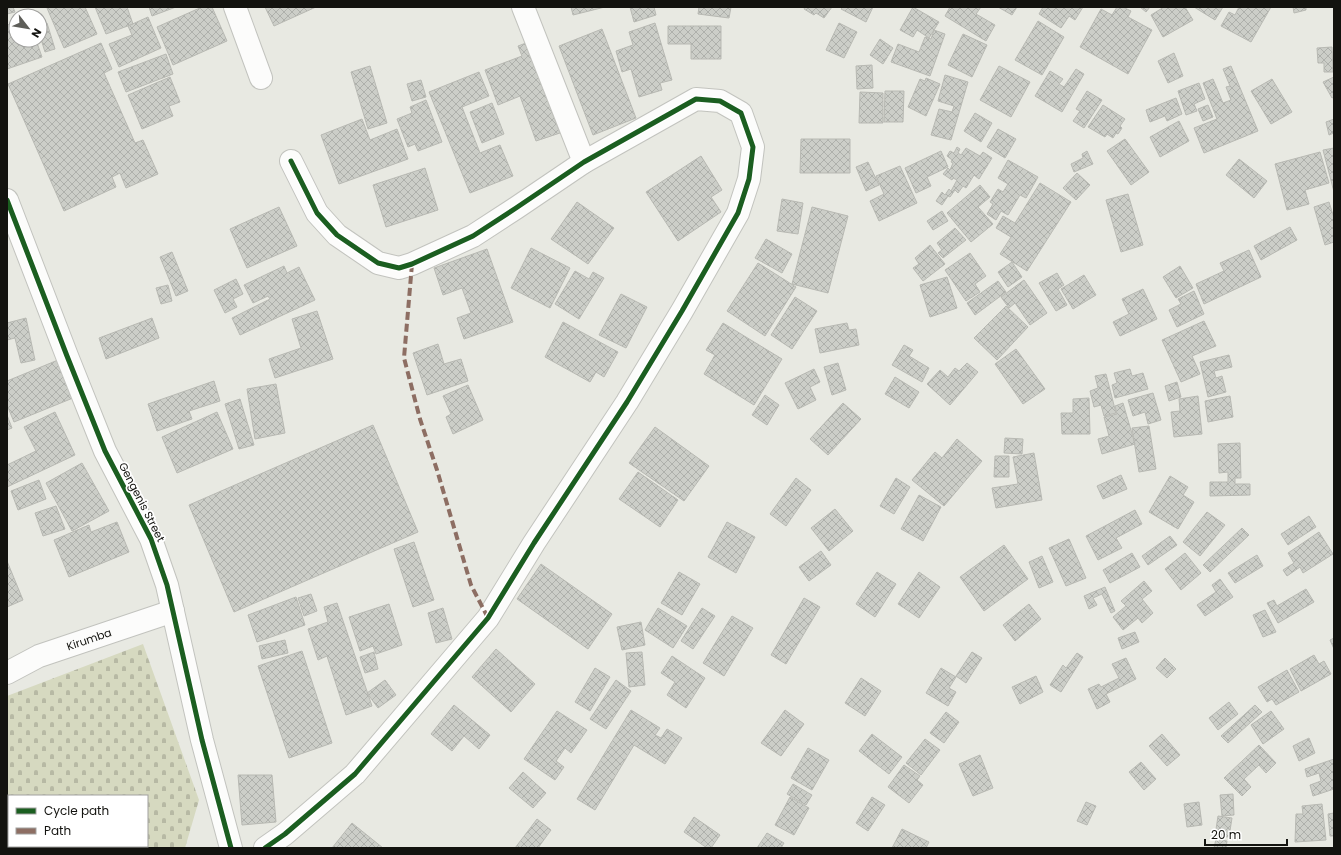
<svg xmlns="http://www.w3.org/2000/svg" width="1341" height="855" viewBox="0 0 1341 855" font-family="Poppins,sans-serif">
<style>
.cemetery{fill:url(#cemetery-stones);fill-rule:evenodd}
.building{fill:url(#building-cross-hatch);stroke:#b8b9b3}
.lines{fill:none;stroke-linecap:round;stroke-linejoin:round}
.street-casing{stroke:#c2c3be;stroke-width:24}
.secondary-casing{stroke:#c2c3be;stroke-width:24}
.street{stroke:#fcfcfb;stroke-width:22}
.secondary{stroke:#fcfcfb;stroke-width:22}
.quiet{stroke:#8d6e63;stroke-width:4;stroke-dasharray:8 4;stroke-linecap:butt}
.cycleway-casing{stroke:#fff;stroke-width:8}
.cycleway{stroke:#1b5e20;stroke-width:5}
.labels{text-anchor:middle;dominant-baseline:central;stroke-width:3.5;stroke-linejoin:round;paint-order:stroke}
.street-label{font-size:11px;fill:#13130f;stroke:#fff}
</style>
<defs>
<pattern id="cemetery-stones" width="16" height="16" patternUnits="userSpaceOnUse"><rect width="16" height="16" fill="#d6d9c0"/><path d="M2 7V4a2 2 0 0 1 4 0v3zM10 15v-3a2 2 0 0 1 4 0v3z" fill="#b7b9a4"/></pattern>
<pattern id="building-cross-hatch" width="8" height="8" patternUnits="userSpaceOnUse"><rect width="8" height="8" fill="#cccec8"/><path d="M0 0l8 8M0 8l8-8" fill="none" stroke="#aeb0ab"/></pattern>
</defs>
<rect width="100%" height="100%" fill="#e8e9e2"/>
<path class="cemetery" d="M143,644L199,800L185,848H7V696ZM9,796H147V846H9Z"/>
<path class="building" d="M7,7H13L15,12L7,14Z
M50,7H85L97,34L64,48L47,8Z
M95,7H127L133,24L106,34Z
M149,7H176L152,16Z
M202,7H212L227,41L173,65L157,27Z
M265,7H316L274,26Z
M571,7H605L573,15Z
M630,7H654L656,15L634,22Z
M699,7H731L729,18L698,14Z
M805,7H832L824,18L816,13L814,15L804,9Z
M843,7H873L866,22L841,9Z
M913,7L939,22L929,38L917,30L913,37L900,30Z
M950,7H981L976,14L995,25L986,41L945,16Z
M998,7H1017L1012,15Z
M1043,7H1083L1075,20L1069,16L1061,28L1039,14Z
M1117,7H1123L1131,11L1128,17L1152,30L1128,74L1080,47L1101,9L1112,15Z
M1140,7H1150L1146,12Z
M1164,7H1185L1193,20L1163,37L1151,15Z
M1194,7H1223L1215,20Z
M1239,7H1271L1251,42L1221,26L1229,12L1235,15Z
M1293,7H1306V10L1294,13Z
M148,17L161,48L119,67L109,44L132,35L128,26Z
M1038,21L1064,37L1042,75L1015,60Z
M16,22V40H36L42,57L7,69V25Z
M47,23L55,49L45,52L40,36V26Z
M655,23L672,80L660,83L662,90L639,97L631,69L622,72L616,51L633,45L629,32Z
M839,23L857,32L844,58L826,50Z
M668,26H721V59H691V44H668Z
M602,29L636,118L593,135L559,46Z
M934,30L945,34L930,76L891,62L898,44L919,52L925,37L931,39Z
M963,34L987,45L972,77L948,65Z
M880,39L893,48L883,64L870,55Z
M101,43L112,69L104,73L135,143L143,140L158,174L126,188L120,173L112,177L116,187L64,211L8,84Z
M526,43L560,133L536,141L520,96L498,105L485,70L522,56L518,46Z
M1332,47L1333,72H1324V63H1318L1317,48Z
M1174,53L1183,76L1168,83L1158,61Z
M166,54L173,74L126,92L118,72Z
M872,65L873,88L857,89L856,66Z
M370,66L387,123L368,129L351,72Z
M999,66L1030,82L1011,117L980,100Z
M1231,66L1258,131L1204,153L1194,128L1217,119L1203,83L1213,79L1223,103L1231,100L1226,87L1230,86L1223,69Z
M1076,69L1084,74L1062,112L1035,96L1050,71L1063,79L1059,84L1064,87Z
M479,72L489,96L462,107L480,153L500,145L513,176L470,193L429,92Z
M945,75L968,82L951,140L931,135L939,109L952,112L954,106L938,101Z
M170,77L180,102L169,106L173,116L142,129L128,95Z
M1334,77V97L1332,98L1323,82Z
M926,78L940,84L926,116L908,107L920,79L925,81Z
M1272,79L1292,112L1271,124L1251,91Z
M421,80L426,97L412,101L407,84Z
M1199,83L1205,99L1194,104L1197,111L1186,115L1178,91Z
M885,91H904L903,122H884Z
M1087,91L1102,100L1084,128L1073,121L1080,111L1076,109Z
M860,92L883,93V123H859Z
M1176,98L1182,114L1167,121L1165,116L1150,122L1146,110Z
M426,100L442,142L418,151L415,144L408,147L397,119L412,113L410,107Z
M492,103L504,134L482,143L470,112Z
M1103,105L1125,119L1120,126L1122,128L1118,134L1116,133L1113,138L1107,134L1105,137L1088,127Z
M1208,105L1213,117L1203,121L1198,109Z
M975,113L992,123L981,142L964,131Z
M362,119L370,140L397,129L408,159L339,184L321,135Z
M1334,119V133L1329,135L1326,122Z
M1179,121L1189,141L1160,157L1150,137Z
M998,129L1016,139L1005,158L987,147Z
M801,139H850V173H800Z
M1125,139L1149,172L1131,185L1107,151Z
M957,147L960,149L958,153L961,155L966,148L980,156L983,152L992,158L979,179L974,175L966,188L963,186L958,193L955,190L950,197L948,196L942,205L936,201L942,192L945,195L949,189L951,191L957,180L953,178L952,180L943,174L948,168L950,170L953,163L951,162L952,160L947,156L950,151L954,153Z
M1334,148V192L1323,150Z
M941,151L948,167L927,177L931,186L916,193L905,168Z
M1087,151L1093,164L1074,172L1071,164L1083,158L1082,154Z
M1320,152L1329,183L1305,190L1309,204L1287,210L1275,164Z
M701,156L722,190L711,197L721,212L678,241L646,192Z
M1239,159L1267,181L1254,198L1226,175Z
M1008,160L1038,177L1026,198L1020,195L1008,215L1001,211L996,220L987,214L993,204L990,202L998,189L1003,192L1008,184L998,178Z
M868,162L879,185L866,191L856,167Z
M900,166L917,203L879,221L870,201L884,194L876,176Z
M425,168L438,210L386,227L373,185Z
M1077,173L1090,185L1076,200L1063,188Z
M1040,183L1071,202L1027,271L1000,254L1011,237L996,228L1003,216L1015,223Z
M980,185L990,197L978,207L993,224L971,242L947,213Z
M1128,194L1143,245L1121,252L1106,200Z
M782,199L803,203L798,234L777,231Z
M577,202L614,228L588,264L551,239Z
M1329,202L1334,218V242L1325,245L1314,207Z
M279,207L297,246L247,268L230,229Z
M812,207L848,216L828,293L792,284Z
M942,211L948,221L933,230L927,221Z
M1290,227L1297,240L1261,260L1254,246Z
M955,228L966,240L943,258L938,253L942,250L937,243Z
M766,239L792,254L782,273L755,258Z
M930,245L945,264L923,281L913,268L919,264L915,258Z
M531,248L570,268L550,308L511,288Z
M487,249L513,322L464,339L457,318L471,313L462,288L443,295L434,268Z
M1249,250L1261,277L1204,304L1196,284L1224,271L1220,263Z
M172,252L188,291L176,296L160,257Z
M970,253L986,276L975,284L980,292L966,301L945,270Z
M1012,262L1022,277L1008,287L998,272Z
M758,263L796,287L765,336L727,311Z
M284,266L287,273L299,267L315,300L240,335L232,318L270,299L268,296L253,303L244,285Z
M1180,266L1193,288L1176,298L1163,277Z
M575,271L589,279L593,272L604,278L579,319L555,304Z
M1057,273L1064,285L1058,289L1067,305L1056,311L1039,283Z
M1084,275L1096,295L1073,309L1061,289Z
M947,277L957,308L930,317L920,285Z
M236,279L243,294L233,299L237,307L225,313L214,290Z
M1024,280L1047,313L1030,325L1015,303L1009,308L1001,297Z
M998,281L1006,292L975,315L967,303Z
M168,285L172,301L161,304L156,288Z
M1143,289L1157,319L1120,336L1113,322L1129,314L1122,299Z
M1194,291L1204,314L1177,327L1169,310L1181,304L1178,299Z
M621,294L647,307L626,348L599,335Z
M795,297L817,311L792,349L771,335Z
M1006,306L1028,327L997,360L974,338Z
M317,311L333,359L275,378L269,359L301,348L292,319Z
M26,318L35,360L21,363L15,338L7,340V323Z
M152,318L159,338L106,359L99,338Z
M1204,321L1216,346L1192,356L1200,374L1181,382L1162,340Z
M563,322L618,352L604,377L596,372L590,382L545,357Z
M723,323L782,359L754,405L704,374L715,355L706,350Z
M847,323L849,330L856,329L859,345L820,353L815,329Z
M438,344L444,364L461,359L468,381L427,395L413,353Z
M904,345L913,350L909,356L929,368L922,382L892,365Z
M1016,349L1045,389L1023,404L995,364Z
M1229,355L1232,367L1214,371L1216,378L1222,376L1226,392L1208,397L1200,362Z
M58,360L73,398L14,422L7,405V381Z
M838,363L846,390L832,395L824,367Z
M967,363L978,372L950,405L927,384L940,370L948,377L955,368L959,371Z
M814,369L820,382L810,387L816,400L798,409L785,383Z
M1130,369L1132,376L1143,373L1148,389L1115,398L1112,385L1117,383L1114,373Z
M1106,374L1116,413L1104,416L1101,405L1094,407L1090,391L1098,388L1095,376Z
M895,377L919,392L909,408L885,394Z
M214,381L220,401L189,411L192,419L157,431L148,404Z
M1177,382L1181,397L1169,401L1165,386Z
M276,384L285,433L255,439L247,389Z
M468,385L483,420L453,434L446,417L451,414L443,396Z
M1153,393L1161,420L1148,424L1145,412L1133,416L1128,400Z
M765,395L779,405L767,425L752,415Z
M1198,396L1202,434L1174,437L1171,412L1180,411L1179,399Z
M1230,396L1233,417L1208,422L1205,401Z
M1089,398L1090,434H1062L1061,413H1073V399Z
M240,399L254,445L239,449L225,404Z
M843,403L861,419L828,455L810,439Z
M1123,403L1135,444L1102,454L1098,439L1109,436L1104,417L1117,414L1115,406Z
M55,412L75,455L7,487V465L36,451L24,427Z
M217,412L233,449L177,473L162,437Z
M7,415L12,428L7,430Z
M373,425L418,532L234,612L189,505Z
M1149,426L1156,469L1139,472L1132,428Z
M655,427L709,466L684,501L629,463Z
M1005,438L1023,439L1022,454L1004,453Z
M957,439L982,461L944,506L912,480L935,452L942,458Z
M1240,443L1241,478H1235V484H1250V495L1210,496V482H1228V472L1219,473L1218,444Z
M1034,453L1042,500L996,508L992,488L1018,484L1013,457Z
M995,456H1009V477H994Z
M82,463L109,511L72,531L46,483Z
M638,472L678,500L660,527L619,499Z
M1121,475L1127,489L1103,499L1097,486Z
M1170,476L1188,487L1183,495L1194,502L1178,529L1149,512Z
M796,478L811,490L786,526L770,514Z
M896,478L910,487L894,514L880,506Z
M39,480L46,499L18,510L11,491Z
M919,495L941,507L923,541L901,529Z
M56,506L65,529L43,536L35,513Z
M835,509L853,531L829,551L811,528Z
M1135,510L1142,524L1116,538L1122,548L1098,560L1086,536Z
M1207,512L1225,525L1200,556L1183,542Z
M1309,516L1316,527L1288,545L1281,534Z
M117,522L129,552L69,577L54,540L89,525L91,532Z
M727,522L755,537L736,573L708,557Z
M1242,528L1249,535L1210,572L1203,565Z
M1319,532L1333,554L1303,573L1300,567L1287,576L1283,570L1294,563L1288,553Z
M1170,536L1177,545L1148,565L1142,556Z
M1069,539L1086,578L1066,586L1049,548Z
M414,542L434,600L413,607L394,549Z
M1004,545L1028,579L984,611L960,577Z
M821,551L831,565L809,581L799,567Z
M1132,553L1140,567L1110,583L1103,570Z
M1185,553L1201,573L1181,590L1165,569Z
M1257,555L1263,566L1235,583L1228,573Z
M1042,556L1053,582L1039,588L1029,562Z
M7,561L23,600L7,607Z
M541,564L612,614L588,649L517,599Z
M679,572L700,584L682,615L661,603Z
M877,572L896,584L875,617L856,604Z
M919,572L940,587L919,618L898,604Z
M1220,579L1233,597L1205,616L1197,605L1216,592L1212,585Z
M1144,581L1152,591L1142,599L1153,613L1142,623L1138,618L1123,630L1113,617L1126,606L1121,601Z
M1105,587L1115,611L1111,613L1102,594L1093,598L1097,605L1089,609L1084,596Z
M1306,589L1314,602L1278,623L1267,603L1274,600L1277,606Z
M311,594L317,611L304,616L298,598Z
M296,597L305,625L257,642L248,615Z
M804,598L820,607L786,664L771,655Z
M337,603L372,706L346,715L327,656L318,660L308,629L328,622L324,607Z
M389,604L402,645L376,654L373,646L360,651L349,617Z
M1029,604L1041,619L1015,641L1003,625Z
M443,608L452,639L436,643L428,613Z
M658,608L687,626L673,648L645,630Z
M702,608L715,616L693,649L681,641Z
M1265,610L1276,632L1263,637L1253,615Z
M732,616L753,628L724,676L703,663Z
M641,622L645,645L622,650L617,627Z
M1135,632L1139,642L1122,649L1118,638Z
M1334,638V649L1330,640Z
M285,640L288,653L262,659L259,646Z
M496,649L535,684L511,712L472,677Z
M302,651L332,743L289,758L258,666Z
M374,652L378,669L365,673L360,657Z
M642,652L645,685L629,687L626,653Z
M972,652L982,658L966,683L956,676Z
M1077,653L1083,657L1061,692L1050,685L1063,665L1066,668Z
M1314,655L1319,664L1324,661L1331,674L1301,691L1290,669Z
M672,656L705,678L686,708L667,695L675,682L661,673Z
M1126,658L1136,679L1106,694L1110,702L1097,709L1088,689L1099,684L1101,687L1119,678L1112,664Z
M1165,658L1176,669L1167,678L1156,668Z
M595,668L610,677L590,711L575,702Z
M941,668L956,677L949,688L956,692L948,706L926,693Z
M1287,670L1299,692L1276,705L1272,699L1267,702L1258,687Z
M1036,676L1043,692L1020,704L1012,687Z
M861,678L881,691L865,716L845,703Z
M385,680L396,695L378,708L367,693Z
M616,680L631,691L606,729L590,719Z
M1229,702L1238,714L1218,730L1209,718Z
M454,705L490,735L479,749L464,736L452,751L431,734Z
M1255,705L1262,712L1228,743L1221,736Z
M631,710L660,728L655,735L661,738L667,729L682,738L665,764L634,745L595,810L577,799Z
M785,710L804,724L781,756L761,743Z
M557,711L587,730L571,753L565,748L556,761L564,767L555,780L524,759Z
M1271,711L1284,729L1263,744L1251,725Z
M946,712L959,722L944,743L930,733Z
M872,734L902,757L889,774L859,751Z
M1162,734L1180,755L1167,766L1149,746Z
M1309,738L1315,753L1299,761L1293,746Z
M925,739L940,750L921,775L906,763Z
M1259,745L1276,763L1266,773L1259,765L1244,779L1251,787L1242,796L1224,778Z
M808,748L829,760L812,790L791,778Z
M980,755L993,788L973,796L959,764Z
M1334,759V789L1313,796L1310,785L1321,781L1319,773L1307,777L1305,769Z
M1141,762L1156,779L1144,790L1129,772Z
M904,765L920,776L917,780L923,785L909,803L888,787Z
M523,772L546,793L533,808L509,788Z
M238,775H272L276,822L242,825Z
M793,784L812,795L806,805L787,794Z
M1233,794L1234,815L1222,816L1220,795Z
M790,797L809,808L794,835L775,825Z
M872,797L885,805L868,831L856,823Z
M1086,802L1096,806L1087,825L1077,821Z
M1199,802L1202,825L1187,827L1184,804Z
M1322,804L1326,840L1295,842L1296,814H1303L1302,806Z
M1334,813V836H1330L1328,814Z
M1218,816L1232,818L1229,837L1215,836Z
M694,817L720,835L711,848H707L684,832Z
M537,819L551,830L538,848H515Z
M352,823L383,848H332Z
M902,829L929,842L926,848H892Z
M767,833L784,843L781,848H757Z
M1216,839L1227,841L1226,848H1214Z"/>
<g class="lines">
<g class="street-casing">
<g id="street">
<path d="M235,7L261,78"/>
<path d="M523,7L584,162"/>
<path id="s1" d="M7,673L39,656L173,611"/>
<path d="M265,848L285,834L355,774L488,618L534,543L627,402L682,311L738,213L749,179L753,147L741,113L720,101L696,99L584,162L516,208L473,236L412,264L399,268L378,263L337,235L317,213L291,161"/>
</g>
</g>
<g class="secondary-casing">
<path id="secondary" d="M7,200L67,356L105,451L151,539L167,585L202,740L231,848"/>
</g>
<use href="#street" class="street"/>
<use href="#secondary" class="secondary"/>
<path class="quiet" d="M412,264L404,358L420,419L437,470L471,585L488,618"/>
<g class="cycleway-casing">
<path id="cycleway" d="M7,200L67,356L105,451L151,539L167,585L202,740L231,848
M265,848L285,834L355,774L488,618L534,543L627,402L682,311L738,213L749,179L753,147L741,113L720,101L696,99L584,162L516,208L473,236L412,264L399,268L378,263L337,235L317,213L291,161"/>
</g>
<use href="#cycleway" class="cycleway"/>
</g>
<g class="labels">
<g class="street-label">
<text transform="translate(142 502) rotate(63)">Gengenis Street</text>
<text stroke="none"><textPath href="#s1" startOffset="89">Kirumba</textPath></text>
</g>
</g>
<rect width="1341" height="855" fill="none" stroke="#13130f" stroke-width="16"/>
<rect x="8" y="795" width="140" height="52" fill="#ffffff" stroke="#a1a19f"/>
<rect x="16" y="808" width="20" height="6" fill="#1b5e20" stroke="#a1a19f"/>
<text x="44" y="815" font-size="12" fill="#13130f">Cycle path</text>
<rect x="16" y="828" width="20" height="6" fill="#8d6e63" stroke="#a1a19f"/>
<text x="44" y="835" font-size="12" fill="#13130f">Path</text>
<g transform="translate(28 28) rotate(121)"><circle r="19" fill="#ffffff" stroke="#a1a19f"/>
<path d="M0-3L7 15L0 10L-7 15Z" fill="#5e5e59"/>
<text y="-6" font-size="11" font-weight="bold" text-anchor="middle" fill="#13130f">N</text>
</g>
<path d="M1205 839v6h82v-6" fill="none" stroke="#13130f" stroke-width="2"/>
<text x="1211" y="839" font-size="12" fill="#13130f" stroke="#ffffff" stroke-width="3" paint-order="stroke">20 m</text>
</svg>
